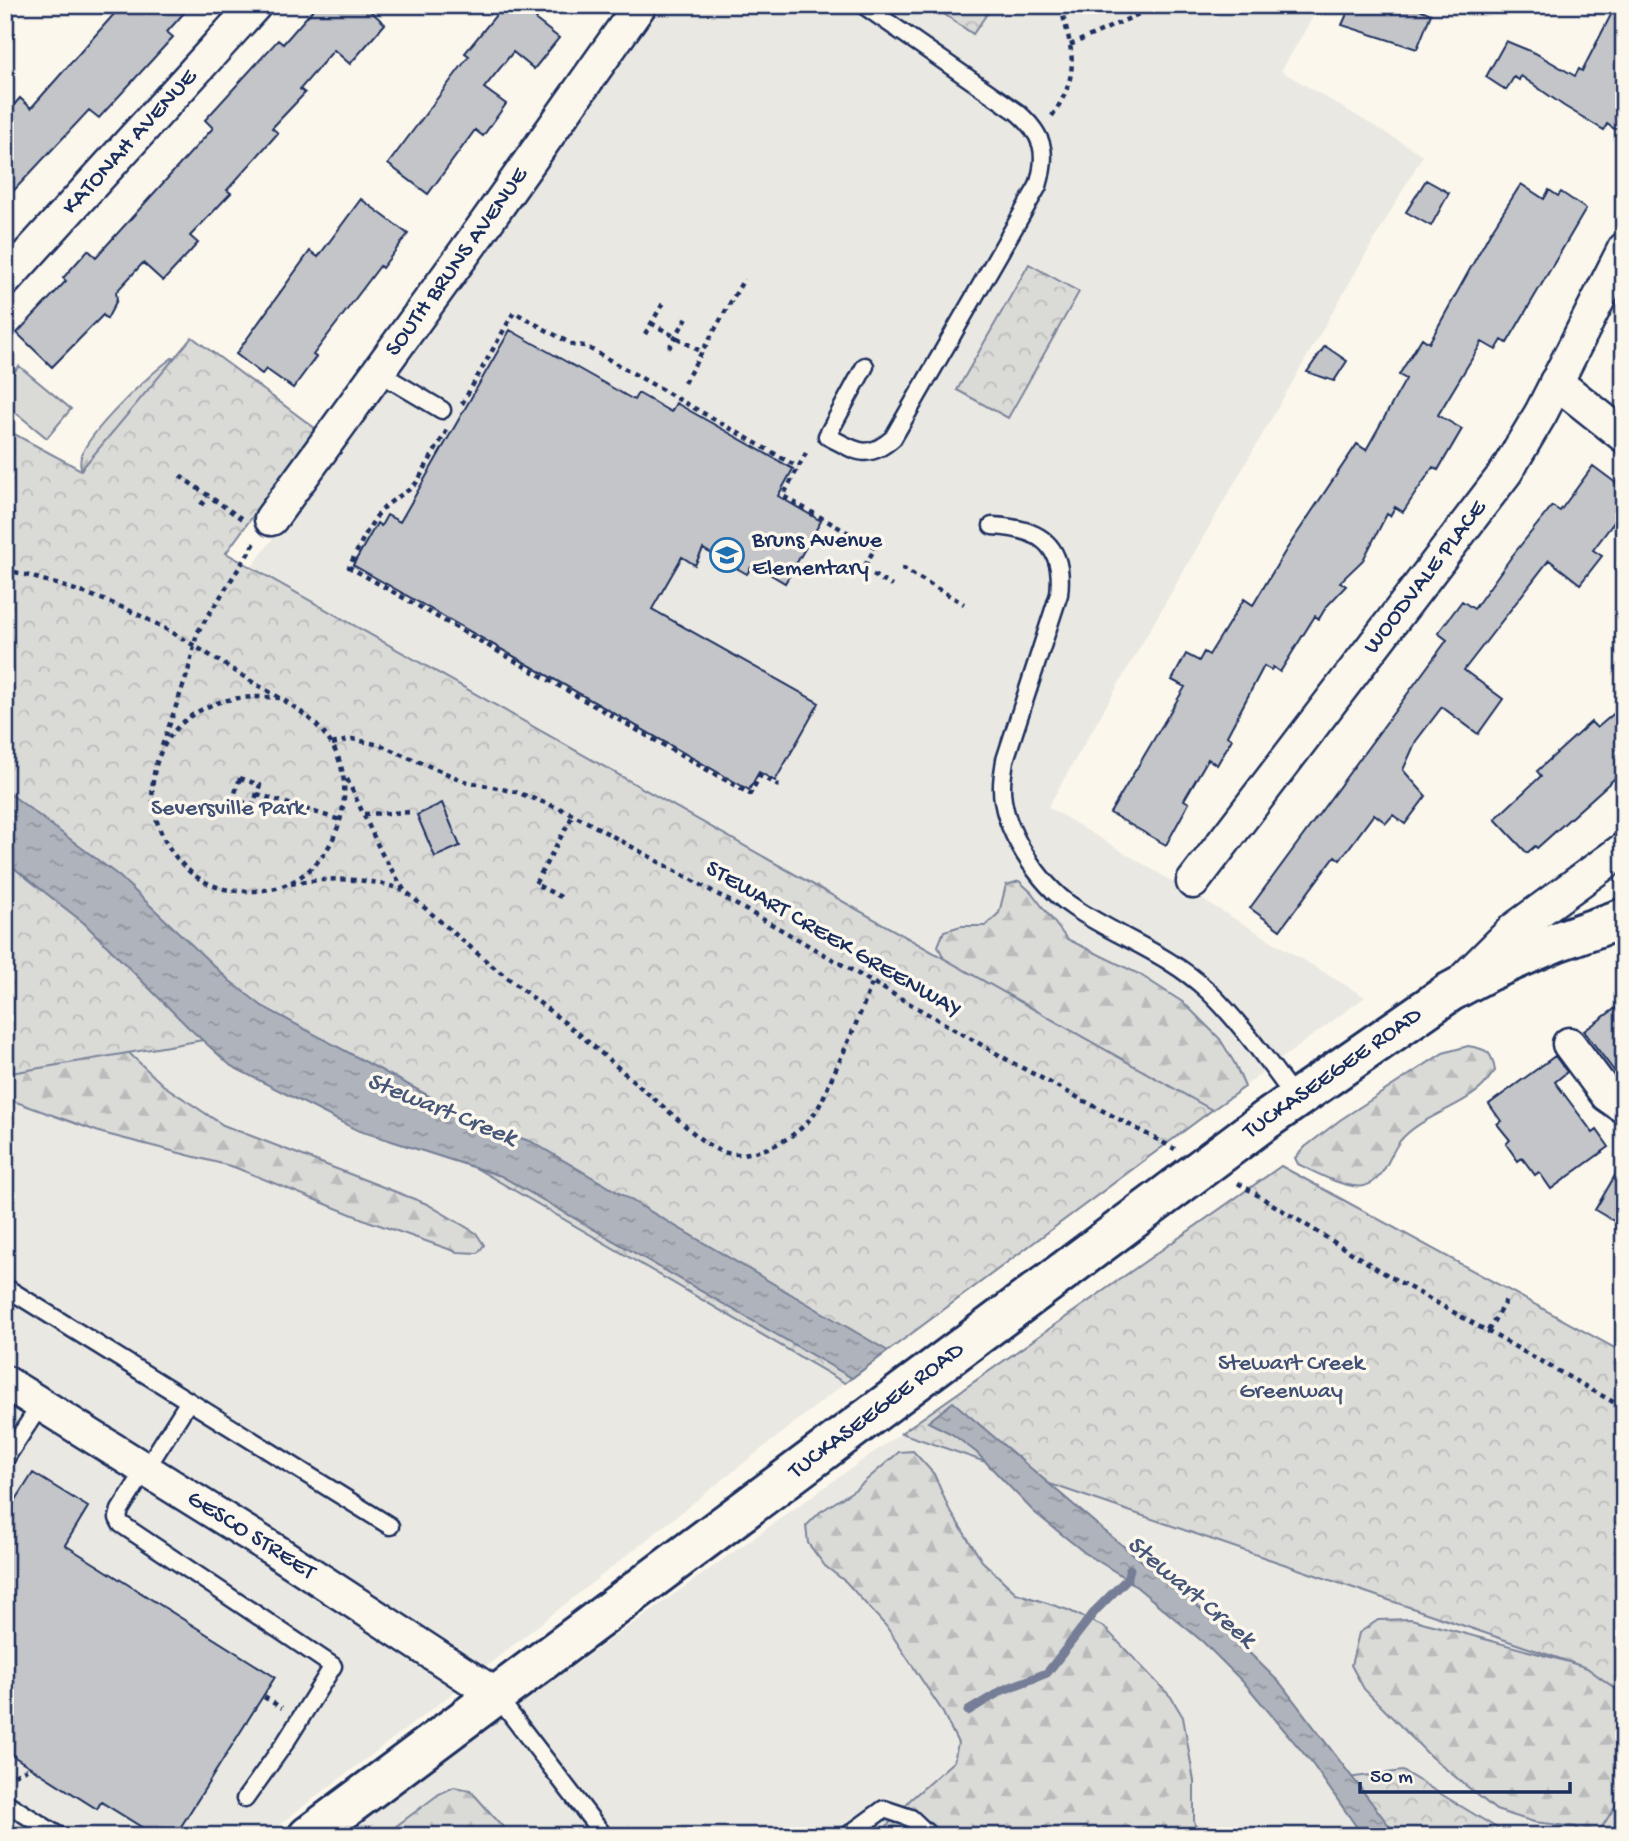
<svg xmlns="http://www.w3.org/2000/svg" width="1629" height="1841" viewBox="0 0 1629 1841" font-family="'Gochi Hand',sans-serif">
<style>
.built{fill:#eae8e2}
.forest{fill:url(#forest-firs);stroke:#7a849a;stroke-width:2}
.park{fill:url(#park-crowns);stroke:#7a849a;stroke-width:2}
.garden{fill:#dadad7;stroke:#7a849a;stroke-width:2}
.water{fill:url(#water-ripples);stroke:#747e96;stroke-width:2}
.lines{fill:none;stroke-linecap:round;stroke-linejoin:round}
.stream{stroke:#747e96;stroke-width:9}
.building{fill:#c3c5c9;stroke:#1b2f5e;stroke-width:2}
.service-casing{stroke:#1b2f5e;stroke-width:21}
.minor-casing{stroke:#1b2f5e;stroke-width:37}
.secondary-casing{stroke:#1b2f5e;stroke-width:44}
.path{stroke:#1b2f5e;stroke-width:4.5;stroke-dasharray:5 5;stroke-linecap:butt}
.service{stroke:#fbf7ec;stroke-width:16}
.minor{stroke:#fbf7ec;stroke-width:32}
.secondary{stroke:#fbf7ec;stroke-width:38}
.secondary-bridge-casing{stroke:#1b2f5e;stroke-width:44;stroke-linecap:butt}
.secondary-bridge{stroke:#fbf7ec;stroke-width:38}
.labels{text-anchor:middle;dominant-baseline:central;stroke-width:7;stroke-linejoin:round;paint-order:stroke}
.street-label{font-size:24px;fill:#1b2f5e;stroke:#fbf7ec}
.poi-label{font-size:24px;fill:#1b2f5e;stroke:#fbf7ec;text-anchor:start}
.park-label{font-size:24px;fill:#415176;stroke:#fbf7ec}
.water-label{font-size:26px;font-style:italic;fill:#47577a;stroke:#fbf7ec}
</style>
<defs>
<pattern id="forest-firs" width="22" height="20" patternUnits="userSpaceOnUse" patternTransform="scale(1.75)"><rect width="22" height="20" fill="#dadad7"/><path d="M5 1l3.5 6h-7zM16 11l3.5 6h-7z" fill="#babbbb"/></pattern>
<pattern id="park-crowns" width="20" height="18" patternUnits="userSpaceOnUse" patternTransform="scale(1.75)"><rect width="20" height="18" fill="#dadad7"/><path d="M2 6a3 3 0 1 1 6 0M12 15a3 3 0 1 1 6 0" fill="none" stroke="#babbbb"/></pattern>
<pattern id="water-ripples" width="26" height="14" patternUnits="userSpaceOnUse" patternTransform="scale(1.75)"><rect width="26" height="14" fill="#afb3bb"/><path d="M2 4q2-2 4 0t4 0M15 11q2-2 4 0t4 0" fill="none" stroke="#8e929b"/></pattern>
</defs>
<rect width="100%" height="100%" fill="#fbf7ec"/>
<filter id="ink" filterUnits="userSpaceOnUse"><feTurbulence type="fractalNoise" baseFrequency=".0143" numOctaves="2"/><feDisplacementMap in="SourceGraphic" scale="14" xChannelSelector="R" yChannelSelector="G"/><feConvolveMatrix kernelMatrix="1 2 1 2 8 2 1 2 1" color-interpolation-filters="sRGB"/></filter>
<g filter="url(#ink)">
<path class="built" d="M660,5H1320L1281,71L1423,155L1048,807L1365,997L1212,1110L252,567Z
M244,1033L845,1383L440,1703L264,1836H5V1074Z
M901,1433L1587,1668L1596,1836H1510L1403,1771L1376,1836H343L517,1706Z"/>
<path class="forest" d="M172,358H184L85,478C82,471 79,465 81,457C87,433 151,373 172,358Z
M1019,881L1031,892L1067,939L1139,974L1184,1003L1220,1039L1235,1064L1245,1087L1212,1110L944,959L938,946L944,931L961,926H985L999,913L1006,885Z
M5,947L91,1017L163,1085L223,1125L427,1204L476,1233L484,1245L478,1253L457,1252L368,1221L234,1167L102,1133L5,1098Z
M1468,1046C1487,1049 1492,1051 1495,1071C1490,1076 1486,1084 1481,1088C1458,1109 1421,1116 1400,1141C1388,1156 1385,1181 1364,1186C1347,1190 1314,1172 1298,1164L1295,1158L1305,1147L1340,1120L1443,1053Z
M913,1451L934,1474L949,1509L982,1561L1016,1593L1068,1610L1104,1627L1171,1697L1183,1717L1194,1781V1820L1197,1836H878L910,1800L954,1761L958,1743L941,1709L886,1626L846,1582L825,1566L808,1543L806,1526L820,1512L856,1489L899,1452Z
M1411,1619L1624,1677V1836H1584L1576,1827L1534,1822L1496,1810L1431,1757L1364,1689L1351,1665L1359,1633L1378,1620Z
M454,1787L470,1790L511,1836H383L439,1794Z"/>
<path class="park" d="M931,5H993L973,34Z
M1029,264L1079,292L1008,418L957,390Z
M192,337L316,429L226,553L1212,1110L845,1383L244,1033L5,1074V429L81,470Z
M1281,1166L1624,1353V1695L1587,1668L901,1433Z
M1403,1771L1510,1836H1376L1338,1779Z
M1624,1793V1836H1596Z"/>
<path class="garden" d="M19,366L71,409L47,438L5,404V383Z"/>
<path class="water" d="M5,790L119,876L230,981L262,1006L481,1124L532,1142L888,1351L852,1378L501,1176L357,1130L231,1066L188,1027L84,923L5,861Z
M953,1402L1101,1528L1221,1625L1281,1684L1397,1836H1363L1311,1762L1247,1686L1203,1642L1127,1579L1085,1553L1034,1512L976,1452L952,1434L928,1422Z"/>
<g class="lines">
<path class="stream" d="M968,1711L1003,1690L1047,1673L1096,1610L1127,1579L1130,1569"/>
</g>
<path class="building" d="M122,5H191L167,32L173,37L99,118L89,110L5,200V115L20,98L31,108Z
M317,5H364L385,24L350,64L334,50L300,89L305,93L272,128L278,133L227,190L231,193L190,236L198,243L163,281L143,263L116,292L117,300L107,319L103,315L52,367L17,333L66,281L63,278L88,250L96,257L213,128L205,120L278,40L283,44Z
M504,5H524L538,16L536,20L559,38L534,69L513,52L484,88L506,104L483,136L475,130L428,194L388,164L469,56L465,53Z
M1351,5H1410L1431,14L1417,49L1342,25Z
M1616,5H1624V117L1616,130L1607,124L1604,130L1564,106L1521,76L1519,80L1514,77L1506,90L1486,77L1506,41L1535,53L1575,76L1579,69L1582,71Z
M1426,180L1449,193L1431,226L1406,212Z
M1521,184L1544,199L1549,190L1558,196L1561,192L1586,209L1507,343L1502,340L1496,350L1482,342L1438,415L1462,429L1438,470L1433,467L1403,512L1395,507L1390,516L1387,514L1363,560L1340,582L1346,586L1326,607L1319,619L1315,616L1280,672L1273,667L1271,670L1264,666L1227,736L1232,739L1217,765L1208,759L1184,800L1189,803L1166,845L1110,813L1185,687L1172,680L1186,654L1199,661L1204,652L1209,655L1244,599L1253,605L1286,550L1357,444L1366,450L1406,379L1399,375L1422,338L1429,343L1490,233Z
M361,199L408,234L382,268L380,266L313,355L316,357L293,388L266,369L262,374L236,354L310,251L318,257Z
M510,330L634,400L638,393L671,412L676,403L793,469L778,496L821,521L785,583L753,564L747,574L703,549L695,565L682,557L652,609L819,703L775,781L759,772L749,790L353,565L377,523L381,526L387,515L400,522Z
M1325,346L1347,361L1334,381L1307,372Z
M1593,466L1624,489V509L1593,550L1602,556L1580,584L1549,560L1464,670L1503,699L1478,734L1442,707L1416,741L1403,770L1426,796L1405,824L1393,815L1386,823L1374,814L1340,860L1335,856L1280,930L1250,908L1447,640L1438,633L1462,601L1474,609L1512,556L1552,506L1560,511Z
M1624,705V770L1537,848L1535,846L1527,853L1495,819L1541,776L1537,771L1591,722L1597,728Z
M442,803L460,846L435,857L417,815Z
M1624,1002V1084L1584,1031Z
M1555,1056L1567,1072L1555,1082L1593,1133L1597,1130L1609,1147L1551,1189L1539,1172L1535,1175L1522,1158L1518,1161L1506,1144L1510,1140L1497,1124L1501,1121L1489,1104Z
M1624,1160V1227L1595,1210Z
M33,1473L88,1507L65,1545L275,1677L175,1836H156L101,1802L97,1809L5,1751V1517Z"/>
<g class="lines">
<g class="service-casing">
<path id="service" d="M863,5L1017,112C1044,135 1048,153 1038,186L893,438C866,462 855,450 827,436L865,366
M378,372L442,410
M992,526C1039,528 1065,544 1059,594L1005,760C1004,768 1002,777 1002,786C1001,828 1039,884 1073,907C1117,937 1168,953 1208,991C1241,1023 1268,1062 1296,1099
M5,1287L390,1526
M189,1401L120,1510L118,1518L121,1524L333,1666L285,1743L245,1799
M5,1459L41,1404
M496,1695L604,1836
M5,1802L59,1836
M847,1836L884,1809L911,1818L930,1836"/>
</g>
<g class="minor-casing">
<g id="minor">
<path id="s1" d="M5,280L255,5"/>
<path d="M1556,382L1624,436"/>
<path id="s2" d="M271,519L481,230L640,5"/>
<path id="s3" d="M1193,882L1506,472L1541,413L1624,249"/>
<path d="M1465,978L1513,930L1624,849"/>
<path d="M1569,1044L1607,1095L1624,1107"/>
<path id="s4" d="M5,1382L276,1551L496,1695"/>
</g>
</g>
<g class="secondary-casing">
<g id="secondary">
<path d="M1266,1120L1450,992L1489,971L1556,942L1624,918"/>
<path id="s5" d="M308,1836L1175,1188"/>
</g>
</g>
<path class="path" d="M1070,45L1159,5
M1052,116C1081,74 1073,52 1060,5
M651,323L702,352
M645,334L665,300
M669,348L689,314
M684,383L744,279
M462,404L514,312L573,345L585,346L798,467
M447,430L417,482C408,493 393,498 383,509C368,525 359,548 349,567L750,794L760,776L779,786
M806,453L783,496L875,548L863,569L892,586
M180,476L242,519
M201,505L208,496
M902,568L964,604
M5,569C46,581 87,592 126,609C171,629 212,657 254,683C282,699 315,716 332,745C360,791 338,862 287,884C275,890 259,891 246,891C225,892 203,884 188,870C136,823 140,737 207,707C230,696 256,696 280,698
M332,744L352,739L380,745L464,781L516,792L569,812L773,925L1013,1063L1175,1149
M162,746L188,672L197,633L255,543
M240,778L260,785L253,805L233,799Z
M347,779L382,854L404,890L491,965L578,1033L704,1142C710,1145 716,1150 723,1152C755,1161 799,1138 816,1111C823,1101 827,1088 832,1077C847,1046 860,1015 872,983
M257,794L340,820
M364,814L414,812
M291,884C326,877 369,877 403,890
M561,897L535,884L573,815
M1238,1183L1389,1276L1624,1408
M1488,1331L1506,1300
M264,1697L282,1708
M5,1779L27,1769"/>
<use href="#service" class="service"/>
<use href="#minor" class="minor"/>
<use href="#secondary" class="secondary"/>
<g class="secondary-bridge-casing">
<path id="secondary-bridge" d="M1175,1188L1266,1120"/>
</g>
<use href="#secondary-bridge" class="secondary-bridge"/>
</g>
</g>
<defs>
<g id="school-ring" transform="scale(1.75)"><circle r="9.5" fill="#fbf7ec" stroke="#1f6fb2" stroke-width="1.5"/><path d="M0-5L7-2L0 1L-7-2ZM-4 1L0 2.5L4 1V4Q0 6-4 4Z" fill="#1f6fb2"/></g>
</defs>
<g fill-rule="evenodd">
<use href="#school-ring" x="727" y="555"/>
</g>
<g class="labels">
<g class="street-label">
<text stroke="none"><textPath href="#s1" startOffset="186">KATONAH AVENUE</textPath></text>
<text stroke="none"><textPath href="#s2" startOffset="317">SOUTH BRUNS AVENUE</textPath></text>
<text stroke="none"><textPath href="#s3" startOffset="383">WOODVALE PLACE</textPath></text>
<text transform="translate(833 940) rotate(30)">STEWART CREEK GREENWAY</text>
<text transform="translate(1333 1074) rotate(-35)">TUCKASEEGEE ROAD</text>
<text stroke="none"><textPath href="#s5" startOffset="710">TUCKASEEGEE ROAD</textPath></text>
<text stroke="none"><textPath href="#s4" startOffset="290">GESCO STREET</textPath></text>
</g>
<g class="poi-label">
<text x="752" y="541">Bruns Avenue<tspan x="752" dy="28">Elementary</tspan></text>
</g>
<g class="park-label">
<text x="228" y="809">Seversville Park</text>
<text x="1291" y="1364">Stewart Creek<tspan x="1291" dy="28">Greenway</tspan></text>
</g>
<g class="water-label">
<text transform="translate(441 1111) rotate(22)">Stewart Creek</text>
<text transform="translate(1190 1593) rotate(40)">Stewart Creek</text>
</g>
</g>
<rect width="1629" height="1841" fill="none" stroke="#fbf7ec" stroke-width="28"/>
<rect x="14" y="14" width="1601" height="1813" fill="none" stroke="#1b2f5e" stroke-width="2.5" filter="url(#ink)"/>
<path d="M1360 1782v10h210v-10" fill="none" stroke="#1b2f5e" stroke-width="3.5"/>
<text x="1370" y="1782" font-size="21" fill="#1b2f5e" stroke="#fbf7ec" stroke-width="5" paint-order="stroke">50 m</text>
</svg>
